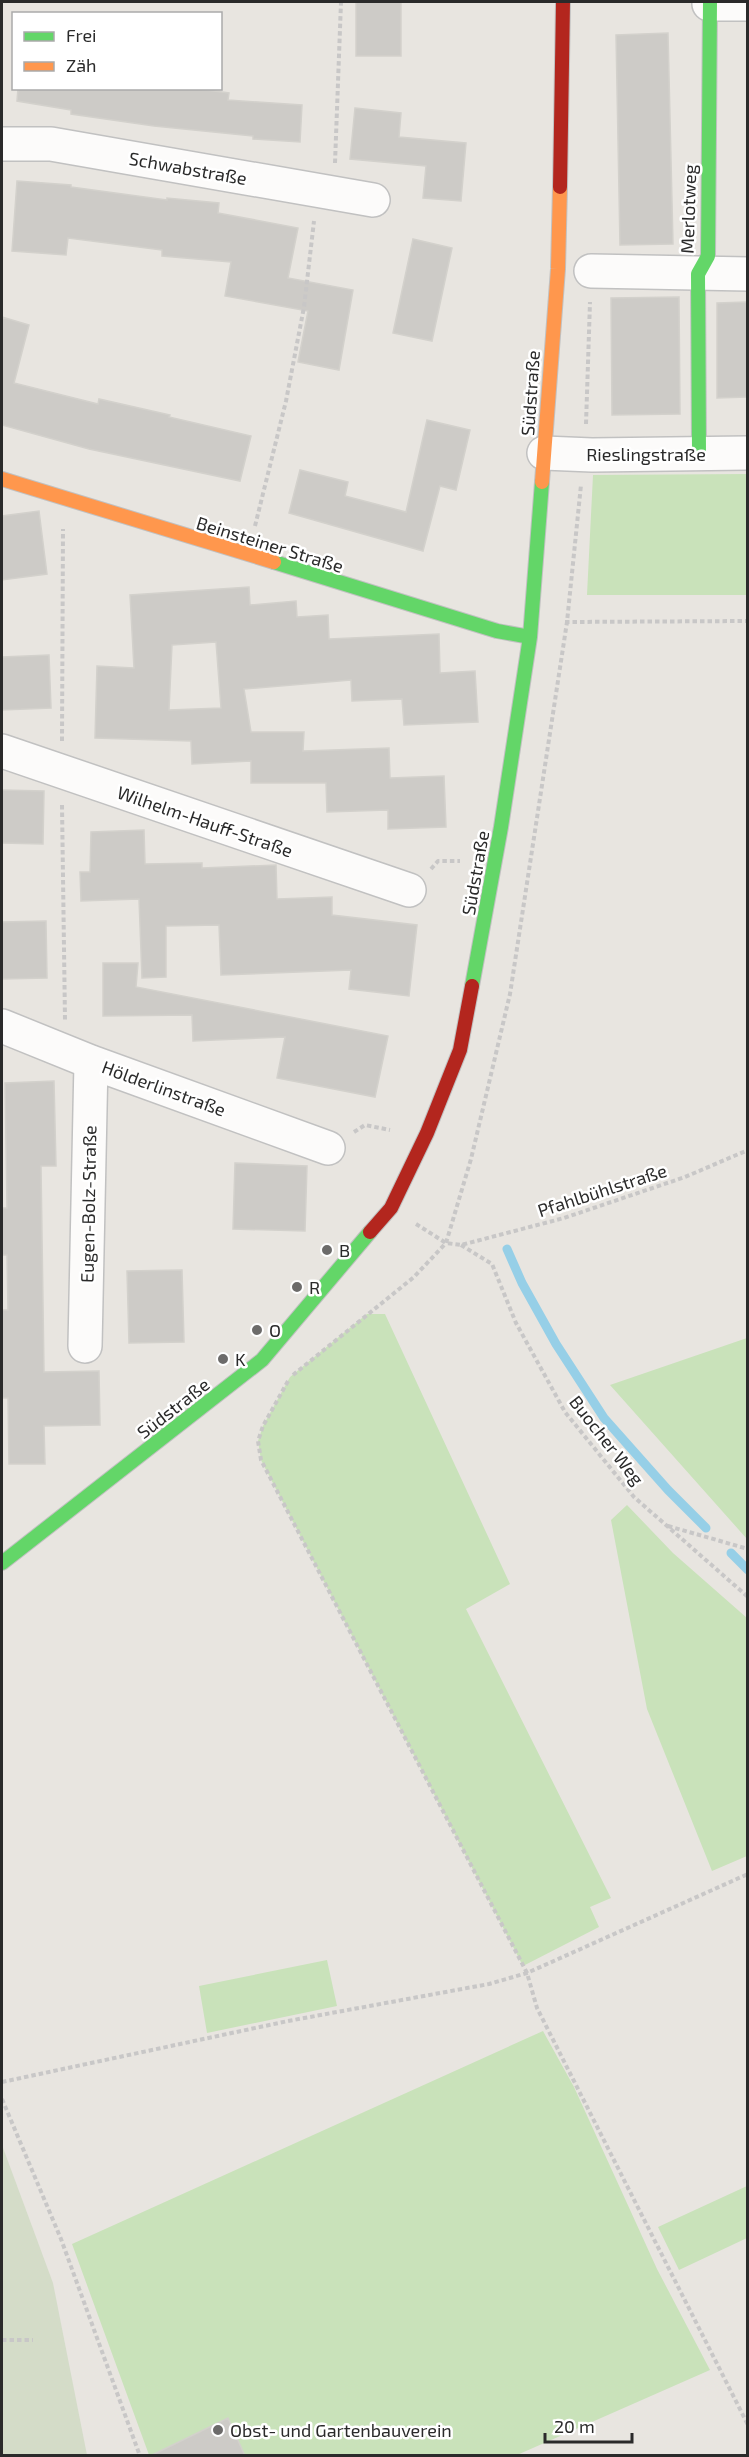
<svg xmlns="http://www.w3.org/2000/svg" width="749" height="2457" viewBox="0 0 749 2457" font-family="'Exo 2',sans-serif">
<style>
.green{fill:#c9e2ba}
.cemetery{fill:#d4dcc8}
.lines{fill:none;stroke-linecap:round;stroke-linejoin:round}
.stream{stroke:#96cfe7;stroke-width:9}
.building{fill:#cdcbc7;stroke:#d3d1cc;stroke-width:1.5;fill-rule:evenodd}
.street-casing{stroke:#c1c1c1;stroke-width:36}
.fast-casing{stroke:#c1c1c1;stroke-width:16}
.slow-casing{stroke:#c1c1c1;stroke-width:16}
.jam-casing{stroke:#c1c1c1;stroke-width:16}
.path{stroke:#c8c7c7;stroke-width:4;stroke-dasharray:4.5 3;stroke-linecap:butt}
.street{stroke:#fcfbfa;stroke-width:33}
.fast{stroke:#63d668;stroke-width:14}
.slow{stroke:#ff974d;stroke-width:14}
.jam{stroke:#b3261e;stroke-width:14}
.poi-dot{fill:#6c6b6a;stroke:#fff;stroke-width:2}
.labels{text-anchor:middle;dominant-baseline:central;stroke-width:5;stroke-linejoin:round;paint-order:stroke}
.street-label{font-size:18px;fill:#2a2a2a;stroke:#fff}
.poi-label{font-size:18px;fill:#2a2a2a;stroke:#fff;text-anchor:start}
</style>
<rect width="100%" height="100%" fill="#e8e5e0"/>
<path class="green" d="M747,474V595H587L593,475Z
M367,1314H385L510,1584L466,1609L611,1898L590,1907L599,1927L523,1966L261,1460L258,1441L263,1426L290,1377Z
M747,1338H748L747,1539L610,1385Z
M627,1505L673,1553L747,1618V1856L712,1871L647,1709L611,1520Z
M327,1960L337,2006L207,2033L199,1986Z
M543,2031L574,2087L657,2269L710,2370L517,2455H149L72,2244Z
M747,2186V2238L679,2270L658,2227Z"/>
<path class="cemetery" d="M2,2145L53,2283L87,2455H2Z"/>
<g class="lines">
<path class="stream" d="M507,1249L522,1283L556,1344L604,1418L668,1490L706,1528
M731,1553L748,1570"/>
</g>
<path class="building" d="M356,2H401V56H356Z
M668,33L673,244L620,245L616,35Z
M18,88H192L229,93L228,100L302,105L300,142L253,139V136L154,126L71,114V110L17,101Z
M355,108L401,113L399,137L466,143L461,201L423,198L426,166L350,159Z
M17,181L71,185V187L167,200V198L219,203L218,213L298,228L288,278L353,290L339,370L298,362L308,311L225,296L231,262L162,256V250L68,238L66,255L12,251Z
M413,239L452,248L432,341L393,333Z
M679,297L680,414L612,415L611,298Z
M747,302V397L717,398V303Z
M2,317L29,325L14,383L98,404L99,399L170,415L169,417L251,436L240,481L89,449L2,425Z
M427,420L470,430L456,490L440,486L423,551L289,513L300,470L348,482L345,496L406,512Z
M39,511L47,574L2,580V516Z
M249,587L250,605L296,601L297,617L328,615L329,639L439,634L440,673L475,671L478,722L404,725L402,699L352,701L351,680L244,689L251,732H304L303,751L389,748L390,778L444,776L446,827L388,829V810L327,812L326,783H251V761L192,764L191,741L95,738L97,666L134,668L130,595ZM216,642L221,708L169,710L172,645Z
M49,655L51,708L2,710V657Z
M2,790L44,791L43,844L2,843Z
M144,830L145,864L202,863V868L276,865L277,899L332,897V915L417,925L409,996L349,989L351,970L221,975L219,925L166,926V977L142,978L139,899L81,901L80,872H90L91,832Z
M46,921L47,978L2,979V922Z
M103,963H138L136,987L388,1036L375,1097L277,1078L285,1037L193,1041L192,1015L103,1016Z
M54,1081L56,1166H41L44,1372L99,1371L100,1425L44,1426L45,1464H9L8,1398H2V1310H8L7,1255H2V1208H7L5,1083Z
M235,1163L307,1166L305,1231L233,1229Z
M182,1270L184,1342L129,1343L127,1271Z
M228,2418L245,2456H150Z"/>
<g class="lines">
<g class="street-casing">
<path id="street" d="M709,4H748
M2,144H51L373,200
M591,271L748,274
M544,453L592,455L748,453
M2,751L409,890
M2,1026L91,1062L328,1148
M85,1346L91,1062"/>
</g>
<g class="fast-casing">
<path id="fast" d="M699,454L698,274L708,256L710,2
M274,562L497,631L530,637
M472,986L501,827L530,637L542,482
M2,1563L262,1360L370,1232"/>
</g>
<g class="slow-casing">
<path id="slow" d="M2,479L274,562
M542,482L558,269L560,187"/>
</g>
<g class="jam-casing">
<path id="jam" d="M560,187L563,2
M370,1232L391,1208L427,1133L460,1050L472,986"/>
</g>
<path class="path" d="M335,163L341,2
M586,424L590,302
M255,526L286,401L304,307L314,221
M565,622L748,621
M62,741L63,529
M62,805L65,1020
M431,869L438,861H460
M354,1132L365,1125L390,1130
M416,1224L446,1243L461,1245L564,1218L685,1177L748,1150
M461,1245L492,1264L516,1323L565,1412L634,1497L748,1597
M293,1375L414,1277L446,1243L471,1159L510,994L567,622L581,485
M288,1381L263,1426L258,1441L261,1460L527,1973L537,2008L748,2425
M668,1526L748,1549
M2,2082L288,2021L489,1984L527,1973L748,1874
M2,2099L61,2239L140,2456
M2,2340H33"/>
<use href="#street" class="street"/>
<use href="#fast" class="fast"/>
<use href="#slow" class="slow"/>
<use href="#jam" class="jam"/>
</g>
<g class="poi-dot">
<circle cx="327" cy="1250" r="6"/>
<circle cx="297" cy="1287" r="6"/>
<circle cx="257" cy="1330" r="6"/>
<circle cx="223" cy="1359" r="6"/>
<circle cx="218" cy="2430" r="6"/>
</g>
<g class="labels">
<g class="street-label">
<text transform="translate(188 168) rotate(10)">Schwabstraße</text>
<text transform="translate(688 209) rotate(-88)">Merlotweg</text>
<text transform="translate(530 393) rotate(-86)">Südstraße</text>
<text x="646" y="454">Rieslingstraße</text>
<text transform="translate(270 544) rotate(17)">Beinsteiner Straße</text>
<text transform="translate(205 821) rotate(19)">Wilhelm-Hauff-Straße</text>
<text transform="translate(475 873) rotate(-80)">Südstraße</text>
<text transform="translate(164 1088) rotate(20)">Hölderlinstraße</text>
<text transform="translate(602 1190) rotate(-18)">Pfahlbühlstraße</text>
<text transform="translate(88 1204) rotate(-89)">Eugen-Bolz-Straße</text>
<text transform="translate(173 1408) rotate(-38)">Südstraße</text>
<text transform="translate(607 1440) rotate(52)">Buocher Weg</text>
</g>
<g class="poi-label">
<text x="339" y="1250">B</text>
<text x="309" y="1287">R</text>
<text x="269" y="1330">O</text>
<text x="235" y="1359">K</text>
<text x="230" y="2430">Obst- und Gartenbauverein</text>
</g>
</g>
<rect width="749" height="2457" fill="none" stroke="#2a2a2a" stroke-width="6"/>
<rect x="12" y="12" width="210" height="78" fill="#ffffff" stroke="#aaaaaa" stroke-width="1.5"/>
<rect x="24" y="32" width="30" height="9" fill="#63d668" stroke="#aaaaaa" stroke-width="1.5"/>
<text x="66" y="42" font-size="18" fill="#2a2a2a">Frei</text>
<rect x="24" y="62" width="30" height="9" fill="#ff974d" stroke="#aaaaaa" stroke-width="1.5"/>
<text x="66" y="72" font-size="18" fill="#2a2a2a">Zäh</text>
<path d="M545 2433v9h87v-9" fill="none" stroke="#2a2a2a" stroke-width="3"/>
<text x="554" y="2433" font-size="18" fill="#2a2a2a" stroke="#ffffff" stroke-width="4.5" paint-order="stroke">20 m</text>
</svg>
